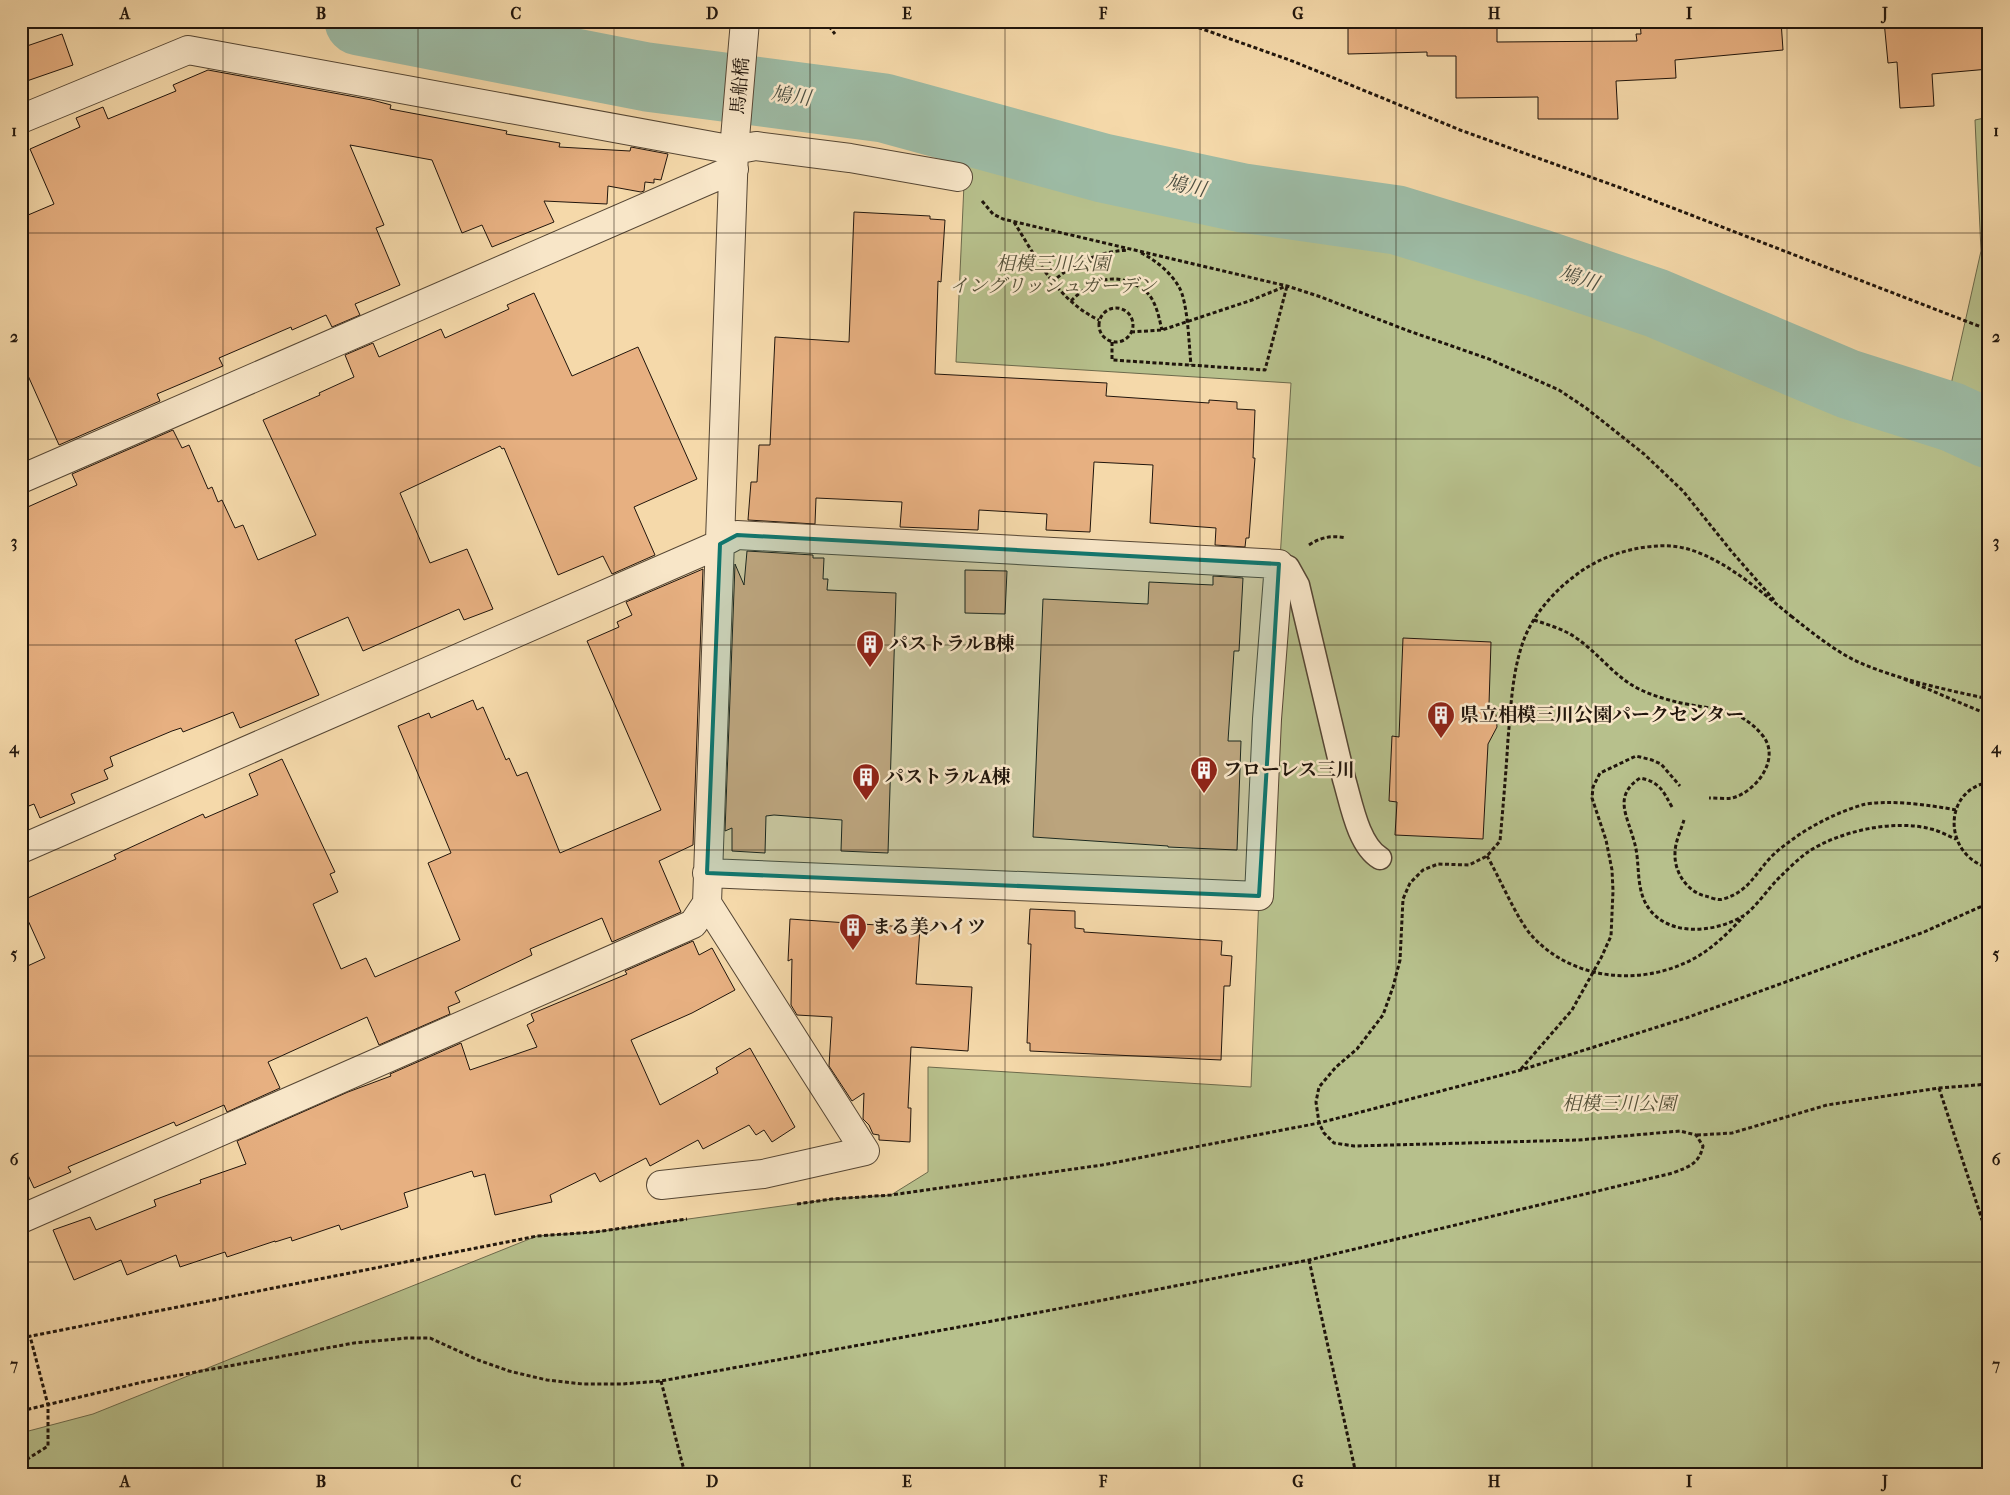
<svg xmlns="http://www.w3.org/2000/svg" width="2010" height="1495" viewBox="0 0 2010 1495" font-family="'IM FELL French Canon','Noto Serif JP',serif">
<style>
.green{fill:#b7c08c;stroke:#6c6a4c}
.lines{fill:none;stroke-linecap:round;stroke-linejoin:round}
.river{stroke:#9dbba5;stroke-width:69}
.building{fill:#e7b081;stroke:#20150c}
.service-casing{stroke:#554634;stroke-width:25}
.minor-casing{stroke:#554634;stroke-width:30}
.path{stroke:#20150c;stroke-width:3;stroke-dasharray:4 2.5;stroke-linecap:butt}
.service{stroke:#f8e6c8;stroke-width:22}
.minor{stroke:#f8e6c8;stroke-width:28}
.marked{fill:#0f766e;fill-opacity:0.2;stroke:#0f766e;stroke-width:4;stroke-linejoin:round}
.grid{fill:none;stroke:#20150c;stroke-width:1;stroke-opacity:0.55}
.labels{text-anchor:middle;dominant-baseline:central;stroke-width:5;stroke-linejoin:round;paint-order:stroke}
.street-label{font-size:19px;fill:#20150c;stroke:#f8e6c8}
.park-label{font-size:19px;font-style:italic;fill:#555139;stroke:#f8e6c8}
.poi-label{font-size:19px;font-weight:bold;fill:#20150c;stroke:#f8e6c8;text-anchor:start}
.water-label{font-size:20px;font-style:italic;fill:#4c4f42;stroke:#f8e6c8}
.neatline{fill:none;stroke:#20150c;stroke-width:2}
.grid-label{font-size:16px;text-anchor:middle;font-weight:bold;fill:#20150c}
</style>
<rect width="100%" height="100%" fill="#f5d9aa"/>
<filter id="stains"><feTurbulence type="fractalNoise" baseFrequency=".004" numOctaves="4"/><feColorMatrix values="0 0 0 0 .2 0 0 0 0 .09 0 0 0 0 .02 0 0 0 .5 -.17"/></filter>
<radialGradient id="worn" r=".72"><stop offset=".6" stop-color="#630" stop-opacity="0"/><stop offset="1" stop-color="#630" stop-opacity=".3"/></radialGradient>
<path class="green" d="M1989,117V1474H21V1433L93,1414L537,1236L595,1232L832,1199L891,1195L928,1172V1067L1251,1087L1259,896L1291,383L956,362L965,162L1310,231L1405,246L1651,319L1941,429L1981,251L1975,120Z"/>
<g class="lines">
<path class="river" d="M359,21L647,77L884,108L1103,168L1243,198L1397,220L1538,263L1656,303L1848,384L1952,417L1989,434"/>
</g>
<path class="building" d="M1348,21H1497V42L1637,41L1636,34H1641L1640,21H1781L1783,50L1675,60L1676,78L1616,81L1618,119H1538V97L1456,98V56H1427V52L1348,54Z
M1884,21H1989V69L1932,74L1934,106L1900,108L1897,62L1888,63Z
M62,34L73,65L21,83V48Z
M208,70L372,100L391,105L390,109L507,131L506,134L560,143L559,147L630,151L631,147L668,154L661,180L654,179V183L645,182L644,191L641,192L608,186L607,204L544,201L554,222L492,247L482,225L462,233L432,160L350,145L384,225L376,228L400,285L355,304L360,315L332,327L326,315L292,330L291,327L219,358L223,366L157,394L160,401L59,445L21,360V218L54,204L30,149L80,127L76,118L103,107L108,119L176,91L173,85Z
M854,212L930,216V219L945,220L941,282L938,281L935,374L1107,383L1106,396L1209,403V400L1237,402V409L1255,410L1253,458H1255L1249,538H1246L1245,547L1215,545L1216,528L1150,523L1153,465L1094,462L1090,532L1046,530L1047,514L979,510L978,530L900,527L902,502L816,498L815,524L748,520L751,482H757L759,445H770L775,337L849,342Z
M534,293L572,376L638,347L697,479L634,507L655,555L612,574L603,556L558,575L504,448L502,449L500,446L400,493L430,563L467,549L493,609L464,620L459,609L363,651L348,617L295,640L319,695L240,728L233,712L183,732L181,728L172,731L110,757L113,766L104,770L108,779L71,794L75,803L40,818L34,804L21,809V510L77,485L72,474L173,430L182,448L189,445L208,489L212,487L218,502L222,500L235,528L243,525L258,560L316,535L263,420L320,395L319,393L354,377L345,355L373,343L379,357L441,329L445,338L509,309L507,305Z
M747,551L813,555V558H824L823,579H828L827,590L896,593L888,853L841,851L842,820L774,815L766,816L765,853L732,851V828L725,831L735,564L744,585Z
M703,569L693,845L659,861L681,912L612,942L602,918L530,949L532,955L455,992L460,1002L448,1007L450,1014L379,1045L367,1017L268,1062L280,1088L227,1112L224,1105L176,1126L174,1122L68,1167L71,1172L34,1188L21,1160V969L45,958L21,905V901L116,859L114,855L203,814L205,818L258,795L249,774L282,759L335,872L330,874L338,892L313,904L341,969L366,958L375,977L460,940L428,863L451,853L398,726L429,713L431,718L473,700L477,710L483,707L506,760L509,758L517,776L527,772L560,853L661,810L587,641L619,627L617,622L632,615L626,602Z
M965,570L1007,571L1005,614L965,613Z
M1213,576L1243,578L1239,651H1234L1228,741H1241L1237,850L1168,847V846L1033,837L1043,599L1148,604L1149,582L1213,585Z
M1403,638L1491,642L1489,704L1496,715L1497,727L1488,744L1483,839L1395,835L1397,802L1389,801L1392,736L1399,737Z
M1030,909L1075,911V928L1084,929V932L1222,941L1221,955L1232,956L1230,986H1224L1221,1060L1030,1051V1043H1027L1031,944H1028Z
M790,919L920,928L916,984L972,987L968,1051L911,1047L908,1108H911L910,1142L879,1140V1135L873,1134L869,1125L863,1119L864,1093L852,1101L829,1066L832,1017L797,1015L791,1005L792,959L788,961Z
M693,941L699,955L712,948L735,990L692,1013L631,1040L660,1105L718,1073L716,1068L750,1048L795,1127L772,1142L764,1130L756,1135L749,1125L703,1149L698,1140L650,1166L646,1158L600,1182L595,1173L550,1195L552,1202L495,1215L485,1174L474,1177L472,1171L404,1193L408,1207L341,1230L339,1225L292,1241L291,1237L275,1242V1241L227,1257L225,1252L180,1267L176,1255L127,1275L121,1260L74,1280L53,1230L90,1217L96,1230L156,1206L154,1200L201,1183L200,1180L246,1164L237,1141L348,1092L391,1076L390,1074L461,1043L470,1070L537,1047L527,1025L534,1021L531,1014L627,974L625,971Z"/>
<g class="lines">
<g class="service-casing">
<path id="service" d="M1279,564L1288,567L1298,585L1344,779C1351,802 1358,845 1380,858"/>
</g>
<g class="minor-casing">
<path id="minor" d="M21,119L188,50L734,150L756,146L850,158L958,177
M21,479L734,169
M21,849L720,544L737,535L1279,564L1267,719L1259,896L707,873
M661,1185L763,1174L865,1151L707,903
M21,1219L693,924L707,903L734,150L745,21"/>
</g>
<path class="path" d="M825,21L835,34
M1180,21L1295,62L1460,130L1621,188L1989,330
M982,201L993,214L1003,219L1287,286L1321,297L1406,330L1489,359L1559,390L1586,408L1644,454L1683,491L1732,552L1774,600
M1014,222C1037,259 1058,301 1099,320
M1141,253C1156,260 1171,273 1179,287C1188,302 1189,346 1191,365
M1052,282C1075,262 1098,252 1128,250
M1071,301C1089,283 1109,272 1134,284C1140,287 1146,291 1150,296C1157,306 1159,318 1162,330
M1099 325a17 17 0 1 1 34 0a17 17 0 1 1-34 0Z
M1131,332L1162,330L1252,300L1286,286
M1112,342V360L1265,370L1287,286
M1309,545C1321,537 1332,535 1346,538
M1791,616C1814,634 1838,654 1865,665C1905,681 1947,690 1989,699
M1534,620C1546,624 1559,628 1570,634C1596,649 1613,677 1641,690C1654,696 1668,700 1681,703C1713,710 1740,707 1763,736C1781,759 1756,792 1732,798C1725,799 1716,798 1709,798
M1904,679L1989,715
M1989,782C1941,791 1944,856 1989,868
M1672,807C1663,791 1660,782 1640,778C1613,796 1627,815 1634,841C1640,860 1636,881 1644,900C1661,938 1713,934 1743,916C1755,909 1769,887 1780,877C1788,869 1798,859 1808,852C1839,831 1895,819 1931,829C1940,831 1948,836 1956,839
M1684,820C1681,830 1675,842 1675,853C1674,871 1686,891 1705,896C1710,897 1718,901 1723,899C1749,892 1755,873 1773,855C1797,833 1831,814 1862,805C1886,799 1931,805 1956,810
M1487,856C1500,878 1516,918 1532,936C1575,983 1648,987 1700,955C1716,945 1730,931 1743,917
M1521,1069L1572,1010L1601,958L1611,936L1613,891L1612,870L1606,840L1592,798L1593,787L1600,773L1636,756L1652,760L1661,764L1680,786
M1939,1088L1989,1241
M1697,1135L1732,1133L1827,1105L1939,1088L1989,1084
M797,1204L832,1199L891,1195L1102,1165L1319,1123L1521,1070L1686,1018L1924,932L1989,903
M1309,1260L1356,1474
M21,1338L537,1236L595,1232L687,1219
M661,1381L685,1474
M21,1411L147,1381L354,1343L407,1338H430L478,1360L509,1371L547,1380L583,1384H622L661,1381L1031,1314L1309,1260L1673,1173C1690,1166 1699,1164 1703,1146L1696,1135L1680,1131L1579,1140L1354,1146L1334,1143L1324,1133L1319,1123L1316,1102L1319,1087L1336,1067L1357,1049L1383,1015L1393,987L1400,960L1403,899L1410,883L1423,870L1438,864L1469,865L1487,856L1500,841C1503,807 1506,773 1508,739C1511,707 1512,673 1523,642C1532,616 1554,591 1576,575C1593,562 1610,555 1630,550C1643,547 1658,545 1672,546C1715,550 1759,590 1791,616
M21,1463L48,1446V1405L30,1336"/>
<use href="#service" class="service"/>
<use href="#minor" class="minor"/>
</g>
<path class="marked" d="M737,535L1279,564L1259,896L707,873L720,544Z"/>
<path class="grid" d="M223,21V1474M418,21V1474M614,21V1474M810,21V1474M1005,21V1474M1200,21V1474M1396,21V1474M1592,21V1474M1787,21V1474M21,233H1989M21,439H1989M21,645H1989M21,850H1989M21,1056H1989M21,1262H1989"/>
<defs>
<g id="building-pin" transform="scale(1.4375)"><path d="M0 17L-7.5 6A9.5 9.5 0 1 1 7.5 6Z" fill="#8f2418" stroke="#f8e6c8"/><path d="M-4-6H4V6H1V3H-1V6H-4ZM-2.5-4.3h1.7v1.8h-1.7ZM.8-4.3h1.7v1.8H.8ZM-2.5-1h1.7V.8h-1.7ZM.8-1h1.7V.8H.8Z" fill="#fff"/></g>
</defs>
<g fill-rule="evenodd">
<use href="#building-pin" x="870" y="644"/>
<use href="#building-pin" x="1441" y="715"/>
<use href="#building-pin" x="1204" y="770"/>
<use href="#building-pin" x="866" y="777"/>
<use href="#building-pin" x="853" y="927"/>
</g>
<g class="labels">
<g class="street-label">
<text transform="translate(740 86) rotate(-85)">馬船橋</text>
</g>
<g class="park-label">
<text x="1053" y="264">相模三川公園<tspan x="1053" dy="22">イングリッシュガーデン</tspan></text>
<text x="1619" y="1104">相模三川公園</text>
</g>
<g class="poi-label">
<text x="889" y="644">パストラルB棟</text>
<text x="1460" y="715">県立相模三川公園パークセンター</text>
<text x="1223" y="770">フローレス三川</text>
<text x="885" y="777">パストラルA棟</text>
<text x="872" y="927">まる美ハイツ</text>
</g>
<g class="water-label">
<text transform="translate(791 96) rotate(7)">鳩川</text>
<text transform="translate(1186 186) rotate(12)">鳩川</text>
<text transform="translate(1579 278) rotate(18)">鳩川</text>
</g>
</g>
<rect width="2010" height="1495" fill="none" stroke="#f5d9aa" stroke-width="55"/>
<rect x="28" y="28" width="1954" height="1440" class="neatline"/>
<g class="grid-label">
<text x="125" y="19">A</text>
<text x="321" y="19">B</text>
<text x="516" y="19">C</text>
<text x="712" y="19">D</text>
<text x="907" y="19">E</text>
<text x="1103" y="19">F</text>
<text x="1298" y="19">G</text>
<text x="1494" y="19">H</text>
<text x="1689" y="19">I</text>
<text x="1885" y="19">J</text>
<text x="14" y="136">1</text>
<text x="1996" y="136">1</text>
<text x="14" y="342">2</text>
<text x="1996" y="342">2</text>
<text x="14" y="547">3</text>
<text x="1996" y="547">3</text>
<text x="14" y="753">4</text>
<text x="1996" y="753">4</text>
<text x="14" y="959">5</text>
<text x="1996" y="959">5</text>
<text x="14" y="1165">6</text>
<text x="1996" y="1165">6</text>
<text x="14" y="1370">7</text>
<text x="1996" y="1370">7</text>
<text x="125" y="1487">A</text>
<text x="321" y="1487">B</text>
<text x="516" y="1487">C</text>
<text x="712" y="1487">D</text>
<text x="907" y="1487">E</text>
<text x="1103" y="1487">F</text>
<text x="1298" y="1487">G</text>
<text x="1494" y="1487">H</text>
<text x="1689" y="1487">I</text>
<text x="1885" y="1487">J</text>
</g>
<rect width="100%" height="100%" filter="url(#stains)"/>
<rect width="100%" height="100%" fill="url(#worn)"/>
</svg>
